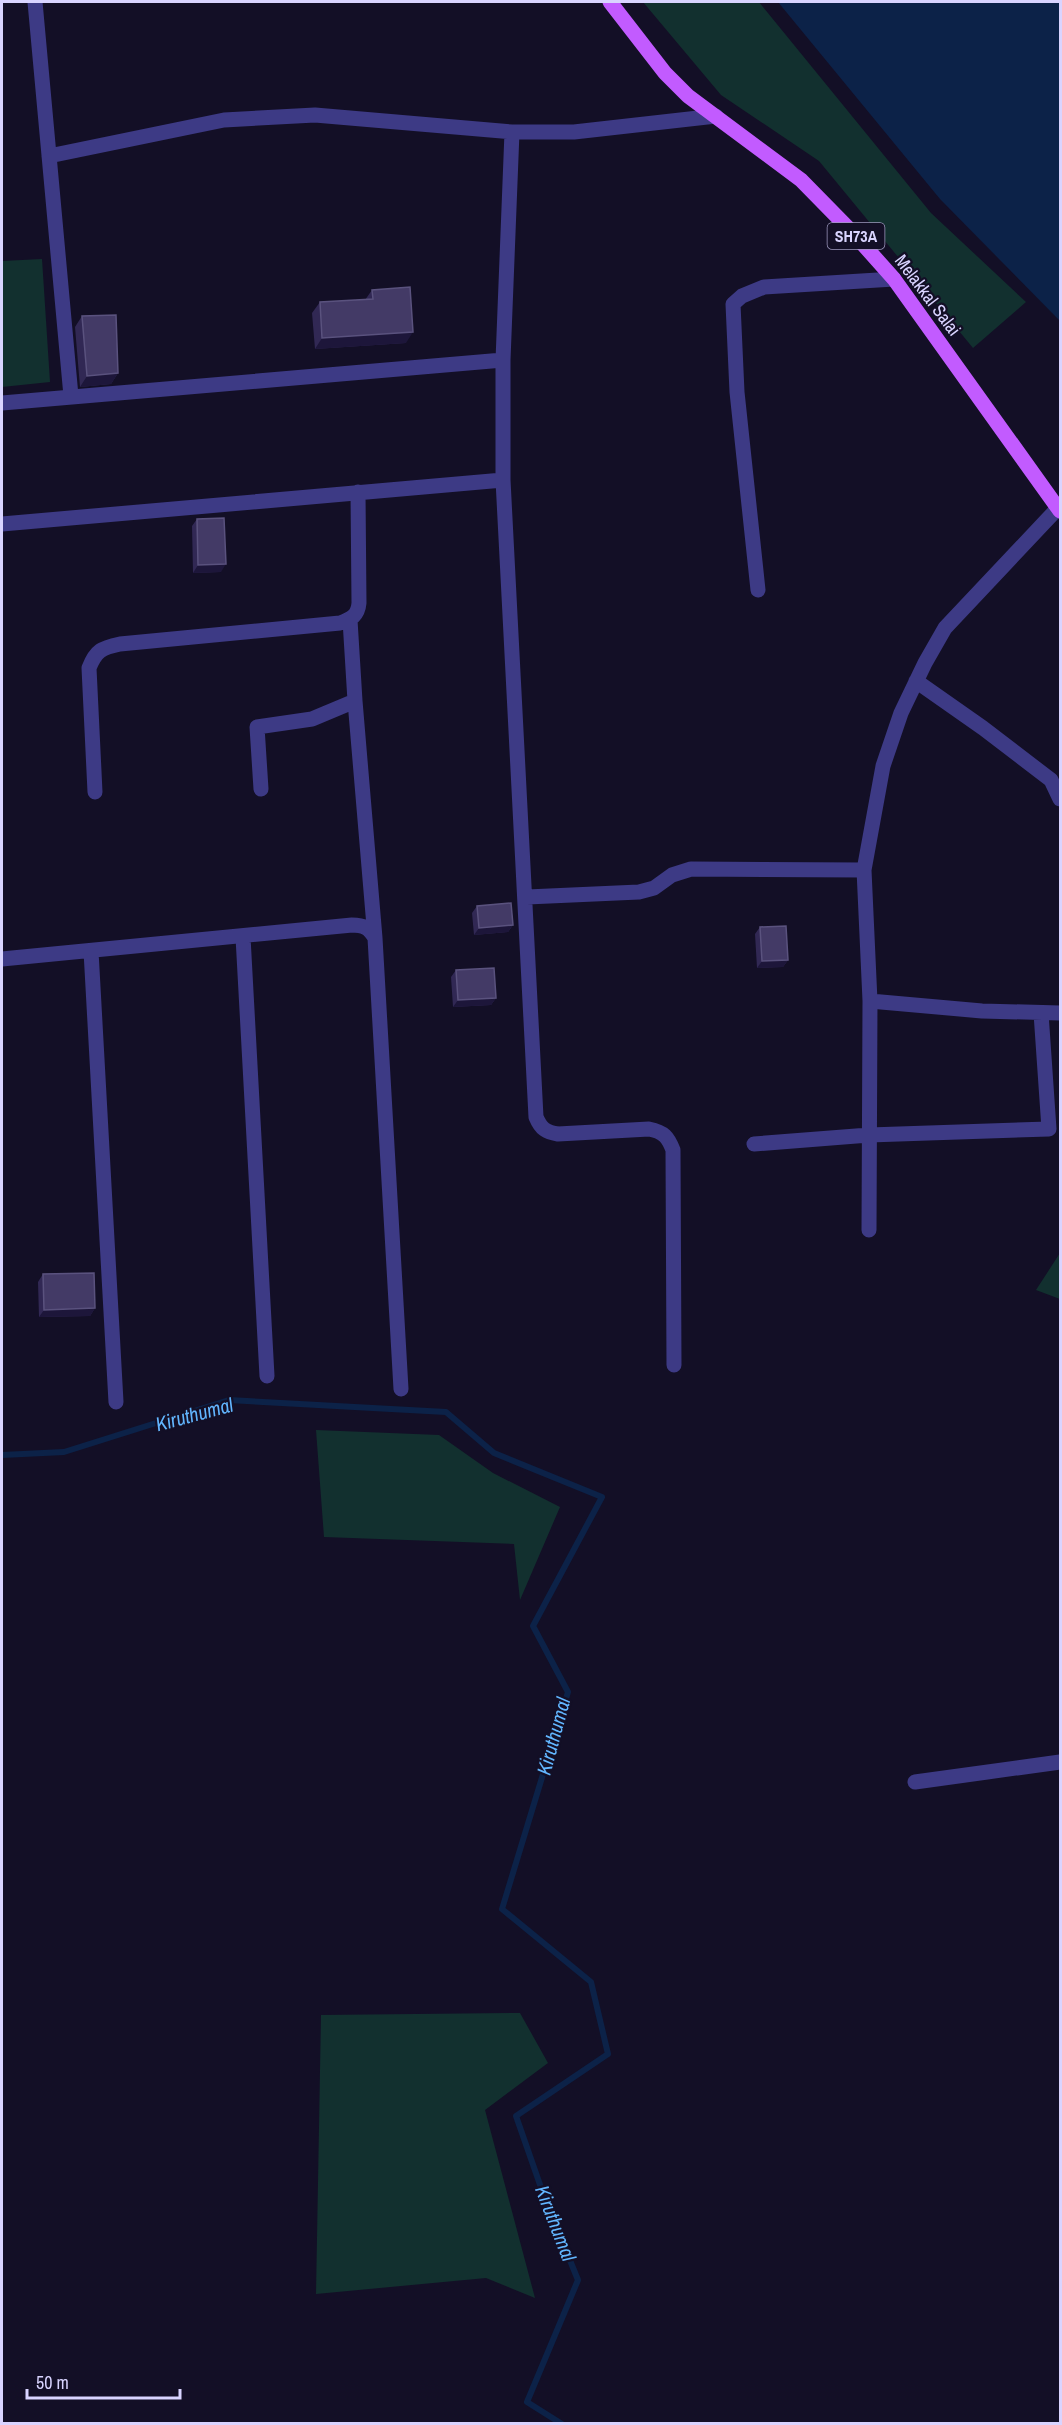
<svg xmlns="http://www.w3.org/2000/svg" width="1062" height="2425" viewBox="0 0 1062 2425" font-family="'Archivo Narrow',sans-serif">
<style>
.green{fill:#12302f}
.water{fill:#0c2248}
.lines{fill:none;stroke-linecap:round;stroke-linejoin:round}
.stream{stroke:#0c2248;stroke-width:6}
.minor{stroke:#3d3a85;stroke-width:15}
.major{stroke:#c25bff;stroke-width:15}
.wall{fill:#312854}
.shaded-wall{fill:#1d163a}
.building{fill:#433a66;stroke:#5a527e;stroke-width:1.5}
.labels{text-anchor:middle;dominant-baseline:central;stroke-width:4.5;stroke-linejoin:round;paint-order:stroke}
.shield{fill:#130f26;stroke:#9e99be;stroke-width:1.5}
.shield-label{font-size:16px;font-weight:bold;fill:#d9d4ff}
.street-label{font-size:18px;fill:#d9d4ff;stroke:#130f26}
.water-label{font-size:20px;font-style:italic;fill:#62b6ff;stroke:#130f26}
</style>
<rect width="100%" height="100%" fill="#130f26"/>
<path class="green" d="M643,2H759L931,213L1026,302L973,348L819,161L721,95Z
M42,259L50,382L2,387V261Z
M1060,1253V1299L1036,1290Z
M316,1430L439,1435L493,1473L560,1507L520,1600L514,1544L324,1537Z
M520,2013L548,2063L485,2110L535,2298L486,2278L316,2294L321,2015Z"/>
<path class="water" d="M778,2H1060V321L940,199Z"/>
<g class="lines">
<path class="stream" d="M2,1455L64,1452L229,1400L446,1412L494,1453L602,1497L533,1626L568,1692L502,1909L591,1982L608,2054L516,2116L545,2199L578,2280L527,2402L562,2424"/>
<path class="minor" d="M35,2L71,396
M49,156L224,120L315,115L512,132
M2,403L503,360
M2,524L503,480
M758,590L737,392L733,304L742,296L764,287L894,279
M916,681L983,728L1051,780L1060,799
M355,701L375,938
M261,789L257,727L312,719L355,701L350,620
M95,792L89,668C96,650 102,648 120,644L340,623C352,619 358,615 359,603L358,492
M527,897L639,892L654,888L672,875L691,869L864,870
M243,937L267,1376
M91,951L116,1402
M2,959L352,925C364,925 369,928 375,938L401,1389
M870,1001L982,1011L1060,1013
M754,1144L869,1135L1049,1129L1041,1013
M869,1230L870,1001L864,870L883,766L901,713L925,663L945,628L1058,508
M674,1365L673,1150C668,1137 664,1132 649,1129L558,1134C546,1132 541,1129 536,1117L503,480V360L512,132H574L716,116
M915,1782L1060,1762"/>
<path class="major" d="M610,2L665,73L688,96L801,180L853,233L894,279L1060,511"/>
</g>
<path class="wall" d="M372,290L406,343L315,349L312,313L320,302L365,300Z
M82,316L118,373L111,384L80,387L75,327Z
M197,519L221,572L193,573L192,526Z
M477,906L513,925L508,932L474,935L472,913Z
M760,927L788,960L783,967L757,968L755,934Z
M456,970L496,998L491,1005L453,1007L451,977Z
M43,1274L95,1308L90,1316L39,1317L38,1282Z"/>
<path class="shaded-wall" d="M413,332L406,343L315,349L322,338Z
M118,373L111,384L80,387L87,376Z
M226,564L221,572L193,573L198,565Z
M513,925L508,932L474,935L479,928Z
M788,960L783,967L757,968L762,961Z
M496,998L491,1005L453,1007L458,1000Z
M95,1308L90,1316L39,1317L44,1310Z"/>
<path class="building" d="M410,287L413,332L322,338L320,302L373,299L372,290Z
M116,315L118,373L87,376L82,316Z
M224,518L226,564L198,565L197,519Z
M511,903L513,925L479,928L477,906Z
M786,926L788,960L762,961L760,927Z
M494,968L496,998L458,1000L456,970Z
M94,1273L95,1308L44,1310L43,1274Z"/>
<g class="labels">
<rect class="shield" x="827.5" y="223" width="57" height="26" rx="4.5"/>
<g class="shield-label">
<text x="856" y="236">SH73A</text>
</g>
<g class="street-label">
<text transform="translate(928 295) rotate(53)">Melakkal Salai</text>
</g>
<g class="water-label">
<text transform="translate(194 1414) rotate(-15)">Kiruthumal</text>
<text transform="translate(553 1736) rotate(-75)">Kiruthumal</text>
<text transform="translate(556 2223) rotate(69)">Kiruthumal</text>
</g>
</g>
<rect width="1062" height="2425" fill="none" stroke="#d9d4ff" stroke-width="6"/>
<path d="M27 2389v9h153v-9" fill="none" stroke="#d9d4ff" stroke-width="3"/>
<text x="36" y="2389" font-size="18" fill="#d9d4ff" stroke="#130f26" stroke-width="4.5" paint-order="stroke">50 m</text>
</svg>
